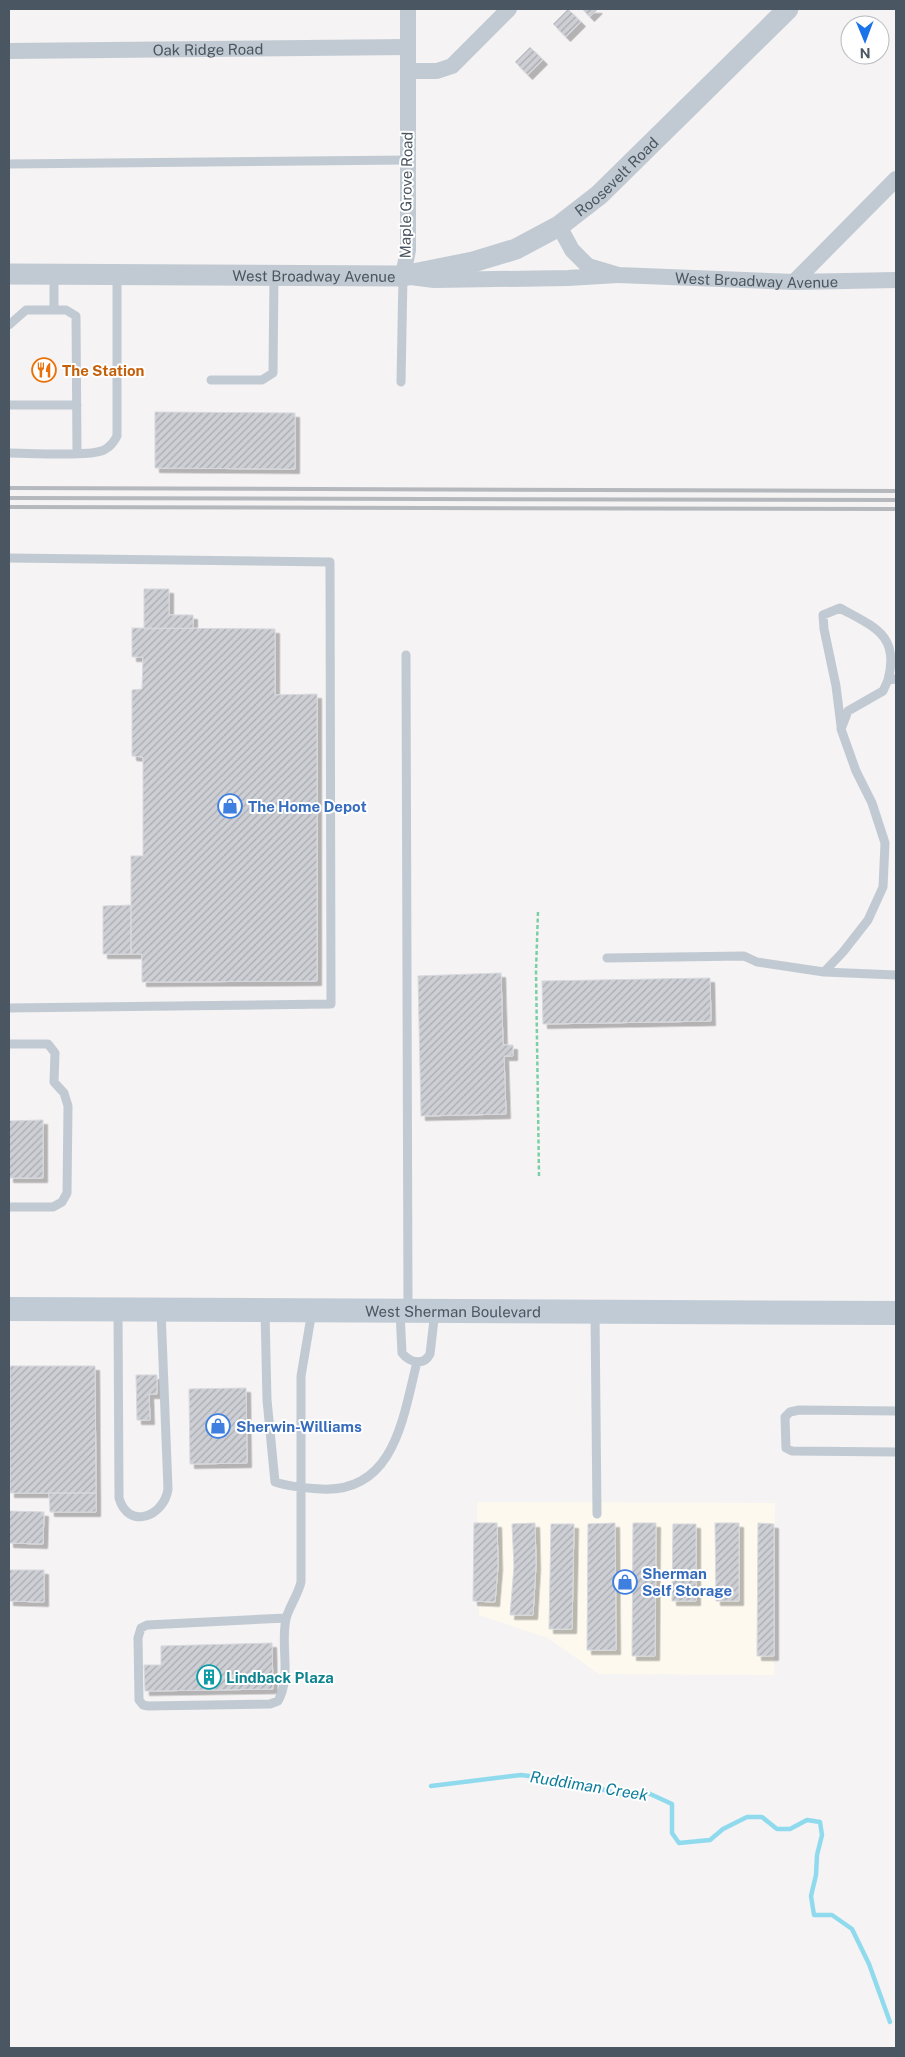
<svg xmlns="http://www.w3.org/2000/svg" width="905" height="2057" viewBox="0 0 905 2057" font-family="'Public Sans',sans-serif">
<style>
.commercial{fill:#fdf9ef}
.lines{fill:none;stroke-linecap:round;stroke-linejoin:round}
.stream{stroke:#90daee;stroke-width:4.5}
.building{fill:url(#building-hatch);stroke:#d7d9de;filter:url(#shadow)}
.path{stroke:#7ad0a6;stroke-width:2.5;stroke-dasharray:4 2.5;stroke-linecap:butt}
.service{stroke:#c1cad2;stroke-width:9}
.minor{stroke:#c1cad2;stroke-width:16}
.tertiary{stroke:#c1cad2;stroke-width:21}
.secondary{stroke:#c1cbd6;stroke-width:24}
.rail{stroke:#b5b8bd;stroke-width:4}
.labels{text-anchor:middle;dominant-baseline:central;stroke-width:4;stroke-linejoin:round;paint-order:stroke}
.street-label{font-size:15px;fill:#4a5661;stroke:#fff}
.food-label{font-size:15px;font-weight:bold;fill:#c56008;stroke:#fff;text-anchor:start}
.shop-label{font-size:15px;font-weight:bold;fill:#366cbe;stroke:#fff;text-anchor:start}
.culture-label{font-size:15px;font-weight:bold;fill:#0d838f;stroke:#fff;text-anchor:start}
.water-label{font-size:16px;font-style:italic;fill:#0c7c9b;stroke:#fff}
</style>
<defs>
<pattern id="building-hatch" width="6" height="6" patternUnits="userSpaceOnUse" patternTransform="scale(1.25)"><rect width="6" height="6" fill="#cdcfd5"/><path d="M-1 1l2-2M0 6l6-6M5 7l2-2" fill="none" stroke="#a8abb0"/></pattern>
<filter id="shadow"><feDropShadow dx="4.5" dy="4.5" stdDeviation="0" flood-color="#0004"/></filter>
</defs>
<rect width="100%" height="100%" fill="#f5f3f3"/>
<path class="commercial" d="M477,1502L775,1503L774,1675L599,1674L548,1638L479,1615Z"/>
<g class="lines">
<path class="stream" d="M431,1786L521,1775L578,1782L618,1794L648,1793L672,1804V1833L679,1843L710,1840L723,1829L747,1817H762L777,1829H790L807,1820L820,1822L822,1835L817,1855L816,1875L811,1896L814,1915H832L852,1929L869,1964L890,2022"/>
</g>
<path class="building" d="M568,9L581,22L566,37L553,24Z
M582,9H598L590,17Z
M530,47L543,60L528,75L515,62Z
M155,412L295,413V469L155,468Z
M144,589H169V615H193V628L144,629Z
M132,628L275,629V695L317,694V981L142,982V954H131V856H143V757L132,756V690L142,689L143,657H132Z
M131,905V954H103V906Z
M501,973L503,1045H513V1056H504L506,1114L421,1116L418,976Z
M710,978L711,1021L543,1024L542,981Z
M43,1120V1178H9V1121Z
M10,1366H95L96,1493H10Z
M136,1375H157V1394H149L150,1420H137Z
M246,1388L247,1463L190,1464L189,1389Z
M49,1493H96V1512H50Z
M9,1511L44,1512L43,1544L9,1543Z
M474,1523H497L498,1566L495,1602L473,1601Z
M535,1523L536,1565L533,1615H510L514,1567L512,1524Z
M615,1523L616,1650H587L588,1524Z
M633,1523H656L655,1656H632Z
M715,1523H739V1601H716Z
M758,1523L774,1524V1656H757Z
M551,1524H574L572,1629H549Z
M673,1524H696V1601H672Z
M9,1570H44V1602L9,1601Z
M272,1643L273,1689L145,1691L144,1665H161V1646Z"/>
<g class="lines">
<path class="path" d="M538,912L536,971L539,1176"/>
<path class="service" d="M9,164L408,160
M54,310V275
M9,325L26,310H66L76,316L77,453
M211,380H262L273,373L274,275
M401,382L403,276
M9,405H77
M9,453C28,453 90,457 104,450C110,447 114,442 117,436V275
M9,558L330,562L331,1004L9,1008
M406,655L408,1311
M841,726L836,686L824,629L823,615L840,608C874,627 900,635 888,680
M607,958L744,956L757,962L824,972L896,975
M824,972L843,952L868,920L883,887L885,843L872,803L856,771L841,729L848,711L883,691L888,680L896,679
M9,1044H48L55,1053L54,1082L64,1093L68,1106L67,1193L62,1202L53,1207H9
M118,1310L119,1498C128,1530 164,1517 168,1489L161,1310
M265,1311L267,1400L275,1482C290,1487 305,1488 321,1489C395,1493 403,1417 417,1362
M400,1312L402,1353C410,1363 424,1366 430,1354L435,1311
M595,1312L597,1514
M896,1411L799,1410L790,1412L785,1417L786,1448L792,1451L896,1452
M286,1618L147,1625L141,1628L138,1638L139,1700L143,1705L148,1706L270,1704L278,1701C292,1676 280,1646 286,1619C288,1609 298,1595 301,1582V1376L312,1311"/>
<g class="minor">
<path d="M408,9V250L403,276L434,280L568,278L618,275"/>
<path id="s1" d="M9,51L408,47"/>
<path d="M408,71H437L452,66L509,9"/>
<path id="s2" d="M559,226L572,250L588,266L618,275L794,282L896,280"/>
<path d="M794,282L896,179"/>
</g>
<path class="tertiary" id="s3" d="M9,274L403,276L473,262L516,249L559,226L599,195L788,9"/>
<path class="secondary" id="s4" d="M9,1309L896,1313"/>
<path class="rail" d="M9,488L896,491
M9,498L896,500
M9,507L896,509"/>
</g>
<defs>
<g id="restaurant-ring" transform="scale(1.25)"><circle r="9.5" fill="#fff" stroke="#e8710a" stroke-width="1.5"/><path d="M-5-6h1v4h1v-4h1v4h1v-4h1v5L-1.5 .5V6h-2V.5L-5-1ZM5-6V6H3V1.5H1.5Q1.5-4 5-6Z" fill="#e8710a"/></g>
<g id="shop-ring" transform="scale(1.25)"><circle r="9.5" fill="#fff" stroke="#3f7fe0" stroke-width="1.5"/><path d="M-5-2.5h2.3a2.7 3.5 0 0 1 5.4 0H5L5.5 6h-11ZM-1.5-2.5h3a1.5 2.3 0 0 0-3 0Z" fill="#3f7fe0"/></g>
<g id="building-ring" transform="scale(1.25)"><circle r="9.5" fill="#fff" stroke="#0f9aa8" stroke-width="1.5"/><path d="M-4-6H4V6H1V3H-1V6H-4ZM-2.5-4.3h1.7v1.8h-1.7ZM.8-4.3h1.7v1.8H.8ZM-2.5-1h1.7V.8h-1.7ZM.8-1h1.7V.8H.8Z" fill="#0f9aa8"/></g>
</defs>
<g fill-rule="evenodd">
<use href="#restaurant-ring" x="44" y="370"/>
<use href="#shop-ring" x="230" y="806"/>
<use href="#shop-ring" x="218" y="1426"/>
<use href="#shop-ring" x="625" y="1582"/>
<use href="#building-ring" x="209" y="1677"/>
</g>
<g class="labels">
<g class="street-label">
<text stroke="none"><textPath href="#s1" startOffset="199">Oak Ridge Road</textPath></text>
<text stroke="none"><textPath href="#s3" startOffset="635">Roosevelt Road</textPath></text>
<text transform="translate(406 195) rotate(-89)">Maple Grove Road</text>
<text stroke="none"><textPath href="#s3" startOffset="305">West Broadway Avenue</textPath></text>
<text stroke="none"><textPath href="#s2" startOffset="220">West Broadway Avenue</textPath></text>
<text stroke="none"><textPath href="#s4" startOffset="444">West Sherman Boulevard</textPath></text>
</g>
<g class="food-label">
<text x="62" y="370">The Station</text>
</g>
<g class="shop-label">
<text x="248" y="806">The Home Depot</text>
<text x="236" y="1426">Sherwin-Williams</text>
<text x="642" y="1573">Sherman<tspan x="642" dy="17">Self Storage</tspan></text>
</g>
<g class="culture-label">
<text x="226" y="1677">Lindback Plaza</text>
</g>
<g class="water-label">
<text transform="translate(589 1786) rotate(9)">Ruddiman Creek</text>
</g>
</g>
<rect width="905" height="2057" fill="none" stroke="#4a5661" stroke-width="20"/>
<g transform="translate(865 40) rotate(179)"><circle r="24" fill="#ffffff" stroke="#b7bbc0"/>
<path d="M0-4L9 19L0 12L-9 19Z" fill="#1a73e8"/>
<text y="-8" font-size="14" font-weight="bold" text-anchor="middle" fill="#4a5661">N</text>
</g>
</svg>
